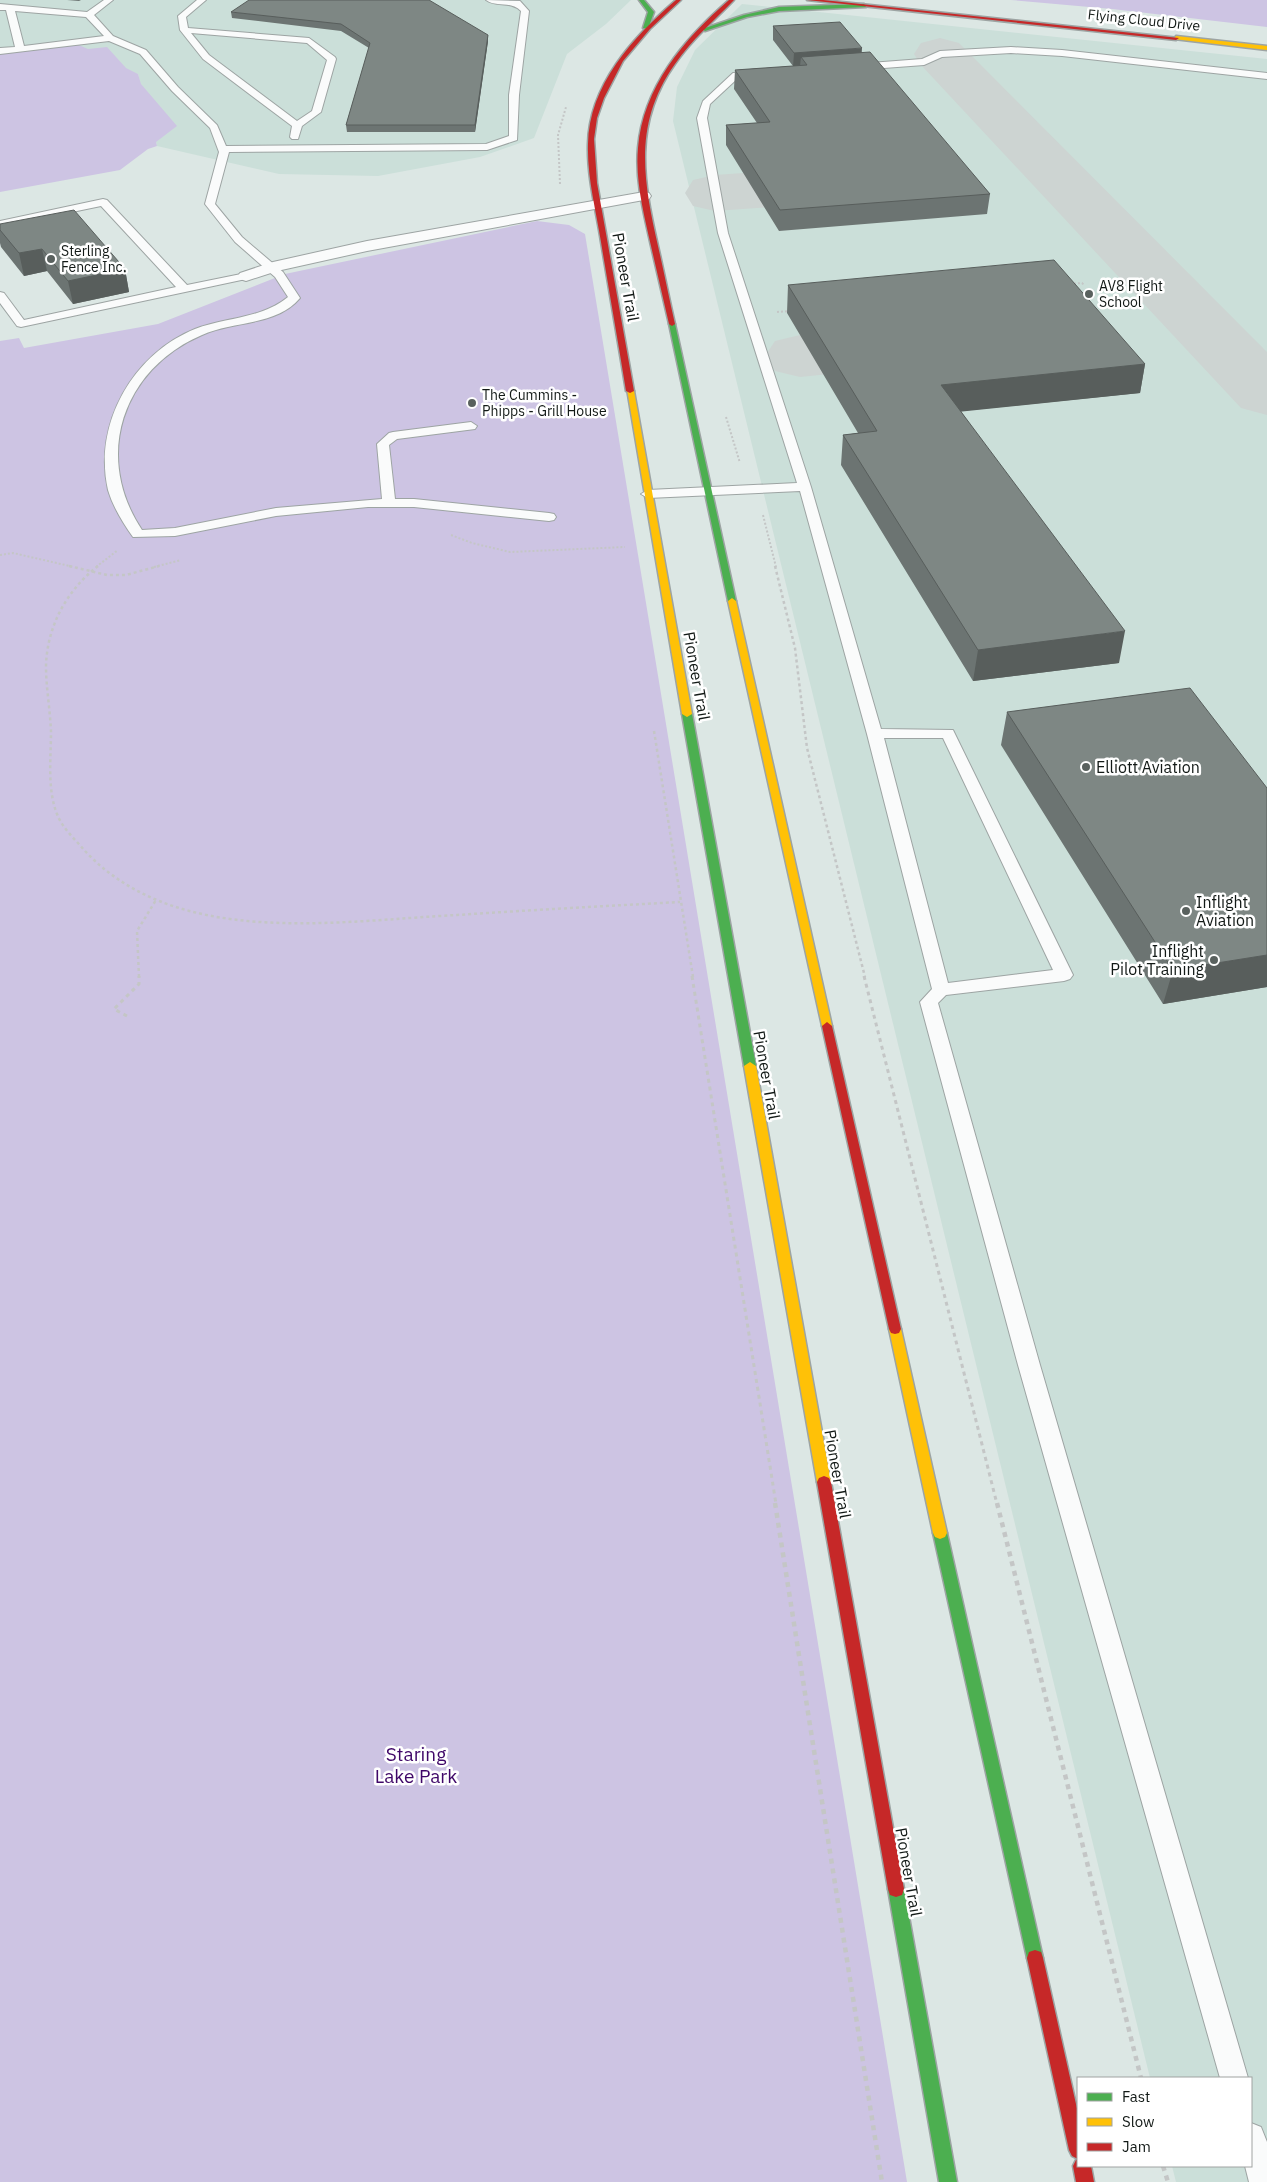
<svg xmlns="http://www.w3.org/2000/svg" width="1267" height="2182" viewBox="0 0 1267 2182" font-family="'IBM Plex Sans',sans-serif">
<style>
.built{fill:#cbdfd9}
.green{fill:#cdc4e3}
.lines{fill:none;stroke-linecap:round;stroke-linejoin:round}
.taxiway{fill:#cdd4d2;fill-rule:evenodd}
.lane-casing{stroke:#9da4a3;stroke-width:2}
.street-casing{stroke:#9da4a3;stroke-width:2}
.fast-casing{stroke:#9da4a3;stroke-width:3}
.slow-casing{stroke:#9da4a3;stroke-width:3}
.jam-casing{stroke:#9da4a3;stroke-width:3}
.path-far3{stroke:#c4c6c6;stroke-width:2;stroke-dasharray:2 2;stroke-linecap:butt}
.path-far2{stroke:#c4c6c6;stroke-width:2.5;stroke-dasharray:3 3;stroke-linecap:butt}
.path-far1{stroke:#c4c6c6;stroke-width:3;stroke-dasharray:4 4;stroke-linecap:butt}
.path{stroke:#c4c6c6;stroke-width:4.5;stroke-dasharray:5 5;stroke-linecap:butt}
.lane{fill:#fafbfb;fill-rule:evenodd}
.street{fill:#fafbfb;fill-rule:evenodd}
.fast{fill:#4caf50;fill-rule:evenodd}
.slow{fill:#ffc107;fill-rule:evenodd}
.jam{fill:#c62828;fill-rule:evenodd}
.wall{fill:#6c7472}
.shaded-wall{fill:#585e5c}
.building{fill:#7e8784;stroke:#585e5c}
.poi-dot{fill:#59615e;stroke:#fff;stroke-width:2}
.labels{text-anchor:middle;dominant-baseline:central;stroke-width:5;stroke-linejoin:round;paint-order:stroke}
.far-street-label{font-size:14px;fill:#121916;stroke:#fff}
.far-poi-label{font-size:14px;fill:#121916;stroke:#fff;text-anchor:start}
.street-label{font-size:16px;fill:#121916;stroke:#fff}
.poi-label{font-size:16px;fill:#121916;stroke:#fff;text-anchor:start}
.near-park-label{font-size:19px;fill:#3f0768;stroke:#fff}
</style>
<rect width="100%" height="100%" fill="#dce7e4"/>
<path class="built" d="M0,0H631L606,24L567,54L534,138L480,157L378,176L279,174L157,146L138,74L0,55Z
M742,4L1267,59V2182H1176L1172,2166H1251V2078H1150L673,121L677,87L695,50Z"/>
<path class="green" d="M1011,0H1267V27L1112,9Z
M74,43L88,49L107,47L126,68L138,74L141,84L177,126L156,142L157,146L148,149L120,170L0,192V54Z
M537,221L569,225L585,234L907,2182H0V341L19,338L24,348L158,324L285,274Z"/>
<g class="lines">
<path class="taxiway" d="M940,38L959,43L1267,352V415L1241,408L921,65L914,54L921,43Z
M910,161L931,166L940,179L931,192L910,197L715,211L693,206L685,193L693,180L715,175Z
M966,318L990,324L1001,339L990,354L966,360L800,377L775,371L765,356L775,341L800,335Z"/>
<g class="lane-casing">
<path id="lane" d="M104,0H113L94,15L113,36L146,50L178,87L217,125L226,146L486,144L509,136V95L521,11C509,0 497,8 486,0L520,1L529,11L519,95L517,140L487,150L229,152L215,204L242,237L283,272L300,298C277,326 232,321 202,335C122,369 93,457 142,530L175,528L276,508L382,499L377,444L389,433L393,432L471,422L477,426L475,429L397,439L389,445L395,499H414L549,513L554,514L556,517L554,520L549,521L414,507H368L276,516L175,536L133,537C123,523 113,507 108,490C93,424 133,354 195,329C226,317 261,319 288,297L275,277L235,242L205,204L219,152L210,128L172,91L140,54L109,41L0,54V48L15,47L6,10H0V4L87,12ZM15,11L86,17L104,36L24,46Z
M197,0H206L186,17L188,28L309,38L335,57L336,59L321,112L302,126L298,139H292L290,137L292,126L203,59L180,30L178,16ZM191,33L307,43L327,60L312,111L297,121L209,55Z
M1011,47L1062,50L1267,73V79L1062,56L1011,53L942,57L924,65L857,70L853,67L857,64L922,59L940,51Z
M760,71L765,74L763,76L738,78L710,104L707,118L728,233L811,487L881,729L953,730L1073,975L1070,979L1064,981L946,995L938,1003L1040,1365L1248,2078H1220L1018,1365L920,1002L932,989L867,734L800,491L648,498L641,494L648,490L797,483L718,233L697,118L703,101L733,73ZM884,738H943L1053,970L948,983Z
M103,199L107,200L187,285L246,273L251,276L246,279L21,327L17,326L0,303V292L4,293L24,320L176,287L101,206L0,227V221Z
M1251,2123L1261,2127L1267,2142V2182H1249L1245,2166H1251Z"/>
</g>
<g class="street-casing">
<path id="street" d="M644,192L649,193L651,196L649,199L367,251L277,271L246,281L240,279L238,276L240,273L273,262L367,241Z"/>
</g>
<g class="fast-casing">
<path id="fast" d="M639,0H644L654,12L648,29L643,28L648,12Z
M864,4L866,7L779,11L747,17L705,31L702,29L744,15L779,7Z
M672,322L675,324L736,601L732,604L728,601L669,324Z
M687,711L692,714L756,1066L750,1070L744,1066L682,714Z
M940,1527L945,1529L947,1533L1043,1958L1041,1964L1035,1966L1029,1964L1027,1958L933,1533L935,1529Z
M896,1881L902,1883L904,1889L957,2182H939L888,1889L890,1883Z"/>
</g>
<g class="slow-casing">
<path id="slow" d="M1176,36L1267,46V50L1174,39Z
M627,389L634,391L692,714L687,717L682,714Z
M732,598L736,601L832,1026L827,1030L822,1026L728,601Z
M750,1062L756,1066L831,1482L829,1486L824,1488L819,1486L817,1482L744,1066Z
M895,1324L899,1325L901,1329L947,1533L945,1537L940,1539L935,1537L933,1533L889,1329L891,1325Z"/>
</g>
<g class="jam-casing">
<path id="jam" d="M676,0H681L650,29L623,61L604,98L597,118L594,139L597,183L634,391L630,393L626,391C618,341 609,291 601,242C596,210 587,177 588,144C589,85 633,37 676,0Z
M729,0H734C714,21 692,39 675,64C633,123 643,180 658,246C664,272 669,298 675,324L672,326L669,324C663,298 657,272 651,246C644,214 635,181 638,148C643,87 684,39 729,0Z
M807,0H823L1179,38L1176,40Z
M827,1022L832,1026L901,1329L899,1333L895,1334L891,1333L889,1329L822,1026Z
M824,1476L829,1478L831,1482L904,1889L902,1895L896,1897L890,1895L888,1889L817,1482L819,1478Z
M1035,1950L1041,1952L1043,1958L1078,2113V2159L1072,2156L1069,2150L1027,1958L1029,1952Z
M1078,2159V2166H1091L1094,2182H1076L1073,2166L1076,2160Z"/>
</g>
<path class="path-far3" d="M560,184L558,135L566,107
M1070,284L1082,283L1084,285
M777,312L790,311
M726,417L740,463
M763,515L776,567
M451,535L472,543L510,552L625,547
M0,555L13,553L74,567
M96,567L118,550
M154,567L181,560"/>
<path class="path-far2" d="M69,566L107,575H126L159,566
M98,566C67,590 47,626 46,666C46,687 50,709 51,731C51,757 47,789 57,814C62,828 76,840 85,851C177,949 336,921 457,915C531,910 606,906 680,902
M775,566L795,648L807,748L865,977
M654,731L693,977
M139,977L137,931L156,900"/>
<path class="path-far1" d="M692,976L776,1504
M864,976L997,1504
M127,1016L114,1009L139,984V976"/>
<path class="path" d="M775,1503L882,2182
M997,1503L1141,2078
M1163,2166L1168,2182"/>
<use href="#lane" class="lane"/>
<use href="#street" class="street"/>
<use href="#fast" class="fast"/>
<use href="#slow" class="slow"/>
<use href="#jam" class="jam"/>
</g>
<path class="wall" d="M67,0H81L79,1Z
M231,12L488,35V41L475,132H347L346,125L369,48L341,31L232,18Z
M773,26L862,52L990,194L987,214L779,231L726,145V125L757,123L734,89L735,70L793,66L773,40Z
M0,224L125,269L129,292L73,304L47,271L24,276L1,247L0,243Z
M788,285L1145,364L1140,393L961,411L1119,663L973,681L841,465L843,435L858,433L787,313Z
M1007,712L1267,788V987L1163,1004L1001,745Z"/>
<path class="shaded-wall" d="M488,35V41L475,132V125Z
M862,48L861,62L801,57L800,66L793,67L794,53Z
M42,249L47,271L24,276L19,253Z
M125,269L129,292L73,304L68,281Z
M1145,364L1140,393L938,414L941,385Z
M1125,631L1119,663L973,681L978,650Z
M1267,955V987L1163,1004L1173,970Z"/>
<path class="building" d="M249,0H429L488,35L475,125H346L370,43L341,24L231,12Z
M840,22L862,48L794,53L773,26Z
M870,52L990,194L780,210L726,125L770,122L735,70L807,65L801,57Z
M74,210L125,269L68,281L42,249L19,253L0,230V224Z
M1054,260L1145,364L941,385L1125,631L978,650L843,435L877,431L788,285Z
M1190,688L1267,788V955L1173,970L1007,712Z"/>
<g class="poi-dot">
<circle cx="51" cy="259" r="5"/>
<circle cx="1089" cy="294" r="5"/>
<circle cx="472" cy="403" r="5"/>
<circle cx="1086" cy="767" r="5"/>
<circle cx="1186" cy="911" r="5"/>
<circle cx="1214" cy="960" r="5"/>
</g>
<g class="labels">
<g class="far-street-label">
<text transform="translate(1144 20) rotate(6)">Flying Cloud Drive</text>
</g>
<g class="far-poi-label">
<text x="61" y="251">Sterling<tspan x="61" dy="16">Fence Inc.</tspan></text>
<text x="1099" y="286">AV8 Flight<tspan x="1099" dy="16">School</tspan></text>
<text x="482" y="395">The Cummins -<tspan x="482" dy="16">Phipps - Grill House</tspan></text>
</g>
<g class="street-label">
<text transform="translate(626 277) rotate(80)">Pioneer Trail</text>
<text transform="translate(697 676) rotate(80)">Pioneer Trail</text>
<text transform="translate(767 1075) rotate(80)">Pioneer Trail</text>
<text transform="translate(838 1474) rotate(80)">Pioneer Trail</text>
<text transform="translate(909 1872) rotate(80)">Pioneer Trail</text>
</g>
<g class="poi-label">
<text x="1096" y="767">Elliott Aviation</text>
<text x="1196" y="902">Inflight<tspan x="1196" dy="18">Aviation</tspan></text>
<text x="1204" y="951" text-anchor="end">Inflight<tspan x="1204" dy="18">Pilot Training</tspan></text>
</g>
<g class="near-park-label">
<text x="416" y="1754">Staring<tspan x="416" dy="22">Lake Park</tspan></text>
</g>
</g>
<rect x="1077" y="2077" width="175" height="90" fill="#ffffff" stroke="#a0a3a2"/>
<rect x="1087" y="2093" width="25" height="8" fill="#4caf50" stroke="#a0a3a2"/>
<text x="1122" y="2102" font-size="15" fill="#121916">Fast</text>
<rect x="1087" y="2118" width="25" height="8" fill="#ffc107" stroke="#a0a3a2"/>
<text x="1122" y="2127" font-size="15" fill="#121916">Slow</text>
<rect x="1087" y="2143" width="25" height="8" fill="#c62828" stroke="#a0a3a2"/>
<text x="1122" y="2152" font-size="15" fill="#121916">Jam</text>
</svg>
